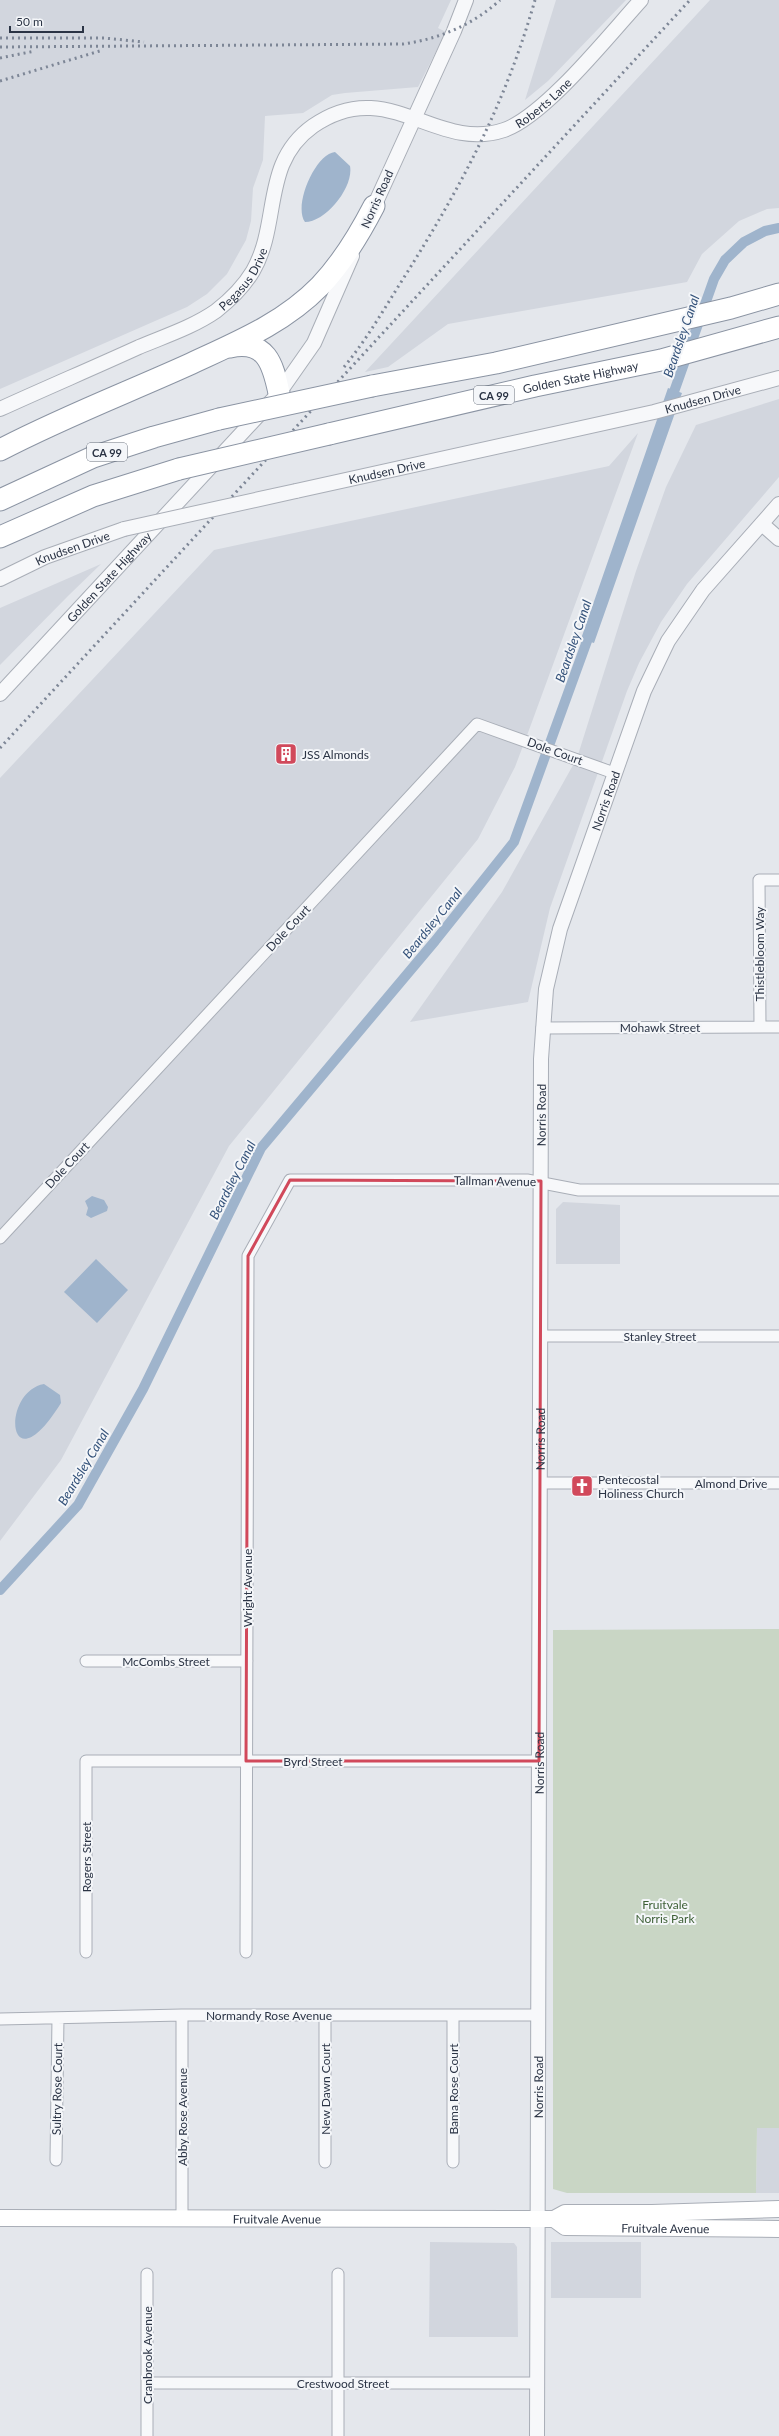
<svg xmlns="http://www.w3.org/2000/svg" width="779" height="2436" viewBox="0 0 779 2436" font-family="Lato,sans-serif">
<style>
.built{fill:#d2d6de}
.green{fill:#c9d6c5}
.water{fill:#9fb4cc}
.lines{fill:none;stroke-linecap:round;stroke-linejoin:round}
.canal{stroke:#9fb4cc;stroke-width:10}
.minor-casing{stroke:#a9aeb7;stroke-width:13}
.tertiary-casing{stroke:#a9aeb7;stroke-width:16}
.secondary-casing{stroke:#a9aeb7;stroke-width:18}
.motorway-casing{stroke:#8b94a3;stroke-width:23}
.minor{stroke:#f7f8fa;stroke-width:11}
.tertiary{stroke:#f7f8fa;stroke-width:14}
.secondary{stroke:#fff;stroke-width:16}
.motorway{stroke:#fff;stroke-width:21}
.rail{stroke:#7d8696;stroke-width:3;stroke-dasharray:2 4;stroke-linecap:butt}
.tertiary-bridge-casing{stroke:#a9aeb7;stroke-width:16;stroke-linecap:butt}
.motorway-bridge-casing{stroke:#8b94a3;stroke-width:23;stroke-linecap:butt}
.tertiary-bridge{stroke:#f7f8fa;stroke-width:14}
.motorway-bridge{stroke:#fff;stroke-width:21}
.marked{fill:none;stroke:#d1495b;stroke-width:3;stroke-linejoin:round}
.labels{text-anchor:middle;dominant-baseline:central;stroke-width:4;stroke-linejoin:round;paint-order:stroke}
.shield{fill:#f4f6f9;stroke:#676e7b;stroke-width:1}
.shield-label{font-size:11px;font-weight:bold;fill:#2b3445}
.street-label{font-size:12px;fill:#2b3445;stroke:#f4f6f9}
.poi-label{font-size:12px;fill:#2b3445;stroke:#f4f6f9;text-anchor:start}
.park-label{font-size:12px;fill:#3f6138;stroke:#f4f6f9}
.water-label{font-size:13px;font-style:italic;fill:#34527a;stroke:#f4f6f9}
</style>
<rect width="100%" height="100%" fill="#e4e7ec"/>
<path class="built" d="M0,0H451L438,28L446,32L418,87L345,93L332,95L303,113L265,116L263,160L253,188L251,221L246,240L227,274L207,294L187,307L0,389Z
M556,0H626L548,81L525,100Z
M710,0H779V208L767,209L739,221L702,254L687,282L448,324L388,367L365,372Z
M779,399V477L687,584L661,622L639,663L627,691L550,908L528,1002L410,1022L502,892L577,758L636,571L666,487L696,425Z
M638,433L529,730L515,767L478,839L229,1146L61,1460L0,1541V778L214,550L609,466Z
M101,564L68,596L0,665V608Z
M563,1202L620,1205V1264H556V1209Z
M757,2128H779V2193H756Z
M430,2242L514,2243L517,2247L518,2337H429Z
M551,2242H641V2298H551Z"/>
<path class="green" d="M779,1629V2128H757L756,2193H567L553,2189V1630Z"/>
<path class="water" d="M335,152L350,166C354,187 326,222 305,222C293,206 315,154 335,152Z
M668,388L682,393L594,643L581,639L582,636Z
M92,1196L104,1200L108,1207L107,1211L91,1218L86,1215L88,1208L85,1201Z
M96,1259L128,1290L97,1323L64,1292Z
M44,1384L60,1395L61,1403C7,1490 0,1392 44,1384Z"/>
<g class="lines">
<path class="canal" d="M670,403L714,279L725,260L744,242L765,231L779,228
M0,1590L78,1505L143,1389L261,1148L435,941L514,842L591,630"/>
<g class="minor-casing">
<path id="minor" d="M760,1027L759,880H779
M542,1028L779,1027
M0,1238L477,724L614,773
M540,1336H779
M540,1483H779
M86,1661H247
M86,1952V1761H539
M246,1952L248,1256L290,1180H527L579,1190H779
M182,2015V2218
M325,2015V2162
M453,2015V2162
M0,2019L182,2015H538
M56,2160L58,2018
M147,2274V2436
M338,2274V2436
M147,2383H538"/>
</g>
<g class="tertiary-casing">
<g id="tertiary">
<path d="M371,213L454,31L466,0"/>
<path id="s1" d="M0,409C46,388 93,368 139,347C165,336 193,327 216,311C230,300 244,286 253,271C281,222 261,163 313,126C388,74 435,153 504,130C545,116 610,34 641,0"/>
<path id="s2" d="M296,491L654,412L779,378"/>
<path d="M762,524L779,539"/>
<path id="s3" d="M0,579L45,557L124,529"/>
<path id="s4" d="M0,694L279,393L314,343L352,256"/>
<path id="s5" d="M537,2436L541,1059L546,989L560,929L644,691L668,641L703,590L779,504"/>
</g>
</g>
<g class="secondary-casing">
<g id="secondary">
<path id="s6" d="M0,2218L554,2219L565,2213H652L779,2209"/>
<path id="s7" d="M554,2219L565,2227L779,2229"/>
</g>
</g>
<g class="motorway-casing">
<g id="motorway">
<path d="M230,347C266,339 273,364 279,393"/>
<path d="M372,386L496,363L731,308L779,294"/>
<path id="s8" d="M329,434L535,386L661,360L779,327"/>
<path d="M0,450C61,418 126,393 188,365C235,343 283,324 320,286C343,262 359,235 374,206"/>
<path d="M0,500L93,457L154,437L219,419"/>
<path d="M0,537L93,496L179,469"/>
</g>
</g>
<use href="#minor" class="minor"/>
<use href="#tertiary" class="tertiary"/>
<use href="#secondary" class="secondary"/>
<use href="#motorway" class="motorway"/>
<path class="rail" d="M0,38H104L144,42
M0,47L403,44C439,39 473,25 500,0
M0,58L35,51
M0,81L103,50
M344,367C367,339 384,309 403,279C461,187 505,105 535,0
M0,748L690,0"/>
<g class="tertiary-bridge-casing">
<path id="tertiary-bridge" d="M124,529L296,491"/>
</g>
<g class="motorway-bridge-casing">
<path id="motorway-bridge" d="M219,419L372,386
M179,469L329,434"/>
</g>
<use href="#tertiary-bridge" class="tertiary-bridge"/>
<use href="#motorway-bridge" class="motorway-bridge"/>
</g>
<path class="marked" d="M290,1180L541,1181L539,1761H246L248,1256Z"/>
<defs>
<g id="building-square" transform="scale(1.15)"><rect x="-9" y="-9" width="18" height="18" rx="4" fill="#d1495b" stroke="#f4f6f9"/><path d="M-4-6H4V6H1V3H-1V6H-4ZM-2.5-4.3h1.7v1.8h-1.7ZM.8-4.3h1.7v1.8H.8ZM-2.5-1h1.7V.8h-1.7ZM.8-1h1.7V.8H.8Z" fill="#fff"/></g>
<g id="church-square" transform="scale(1.15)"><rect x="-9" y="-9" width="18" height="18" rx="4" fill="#d1495b" stroke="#f4f6f9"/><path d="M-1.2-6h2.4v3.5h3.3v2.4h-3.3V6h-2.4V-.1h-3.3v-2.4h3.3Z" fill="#fff"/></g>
</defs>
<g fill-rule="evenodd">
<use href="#building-square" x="286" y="754"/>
<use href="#church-square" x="582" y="1486"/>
</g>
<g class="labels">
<g class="shield">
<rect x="474" y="386" width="40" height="18" rx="3"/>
<rect x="87" y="443" width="40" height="18" rx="3"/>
</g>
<g class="shield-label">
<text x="494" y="395">CA 99</text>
<text x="107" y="452">CA 99</text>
</g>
<g class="street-label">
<text stroke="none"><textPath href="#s1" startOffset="700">Roberts Lane</textPath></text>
<text transform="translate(377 199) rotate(-66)">Norris Road</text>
<text stroke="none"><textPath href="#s1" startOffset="280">Pegasus Drive</textPath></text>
<text stroke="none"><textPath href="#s8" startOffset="258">Golden State Highway</textPath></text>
<text stroke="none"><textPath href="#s2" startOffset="417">Knudsen Drive</textPath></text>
<text stroke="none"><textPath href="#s2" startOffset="93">Knudsen Drive</textPath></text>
<text stroke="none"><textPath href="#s3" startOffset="79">Knudsen Drive</textPath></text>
<text stroke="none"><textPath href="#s4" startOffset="160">Golden State Highway</textPath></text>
<text transform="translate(555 751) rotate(20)">Dole Court</text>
<text stroke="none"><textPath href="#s5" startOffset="1645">Norris Road</textPath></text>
<text transform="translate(288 928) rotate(-47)">Dole Court</text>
<text transform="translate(759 954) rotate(-90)">Thistlebloom Way</text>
<text x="660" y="1027">Mohawk Street</text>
<text stroke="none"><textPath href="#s5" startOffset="1321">Norris Road</textPath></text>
<text transform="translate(67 1165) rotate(-47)">Dole Court</text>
<text transform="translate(495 1181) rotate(1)">Tallman Avenue</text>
<text x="660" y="1336">Stanley Street</text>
<text stroke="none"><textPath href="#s5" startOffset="997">Norris Road</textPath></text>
<text x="731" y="1483">Almond Drive</text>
<text transform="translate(247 1588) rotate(-90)">Wright Avenue</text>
<text x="166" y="1661">McCombs Street</text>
<text x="313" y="1761">Byrd Street</text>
<text stroke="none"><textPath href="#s5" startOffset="673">Norris Road</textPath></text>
<text transform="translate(86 1857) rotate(-90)">Rogers Street</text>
<text x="269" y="2015">Normandy Rose Avenue</text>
<text stroke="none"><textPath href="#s5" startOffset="349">Norris Road</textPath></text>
<text transform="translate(57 2089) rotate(-89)">Sultry Rose Court</text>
<text transform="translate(325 2089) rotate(-90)">New Dawn Court</text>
<text transform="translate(453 2089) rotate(-90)">Bama Rose Court</text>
<text transform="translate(182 2117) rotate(-90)">Abby Rose Avenue</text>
<text stroke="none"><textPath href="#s6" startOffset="277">Fruitvale Avenue</textPath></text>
<text stroke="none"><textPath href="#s7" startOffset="114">Fruitvale Avenue</textPath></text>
<text transform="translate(147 2355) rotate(-90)">Cranbrook Avenue</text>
<text x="343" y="2383">Crestwood Street</text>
</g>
<g class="poi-label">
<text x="302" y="754">JSS Almonds</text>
<text x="598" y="1479">Pentecostal<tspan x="598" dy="14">Holiness Church</tspan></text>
</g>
<g class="park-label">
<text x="665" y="1904">Fruitvale<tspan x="665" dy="14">Norris Park</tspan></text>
</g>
<g class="water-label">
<text transform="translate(681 336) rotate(-71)">Beardsley Canal</text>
<text transform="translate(573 641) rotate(-71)">Beardsley Canal</text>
<text transform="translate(432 923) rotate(-51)">Beardsley Canal</text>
<text transform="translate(232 1180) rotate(-63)">Beardsley Canal</text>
<text transform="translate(83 1467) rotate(-59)">Beardsley Canal</text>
</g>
</g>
<path d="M10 26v6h73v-6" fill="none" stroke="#2b3445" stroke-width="2"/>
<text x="16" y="26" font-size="12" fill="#2b3445" stroke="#f4f6f9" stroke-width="3" paint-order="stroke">50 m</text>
</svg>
